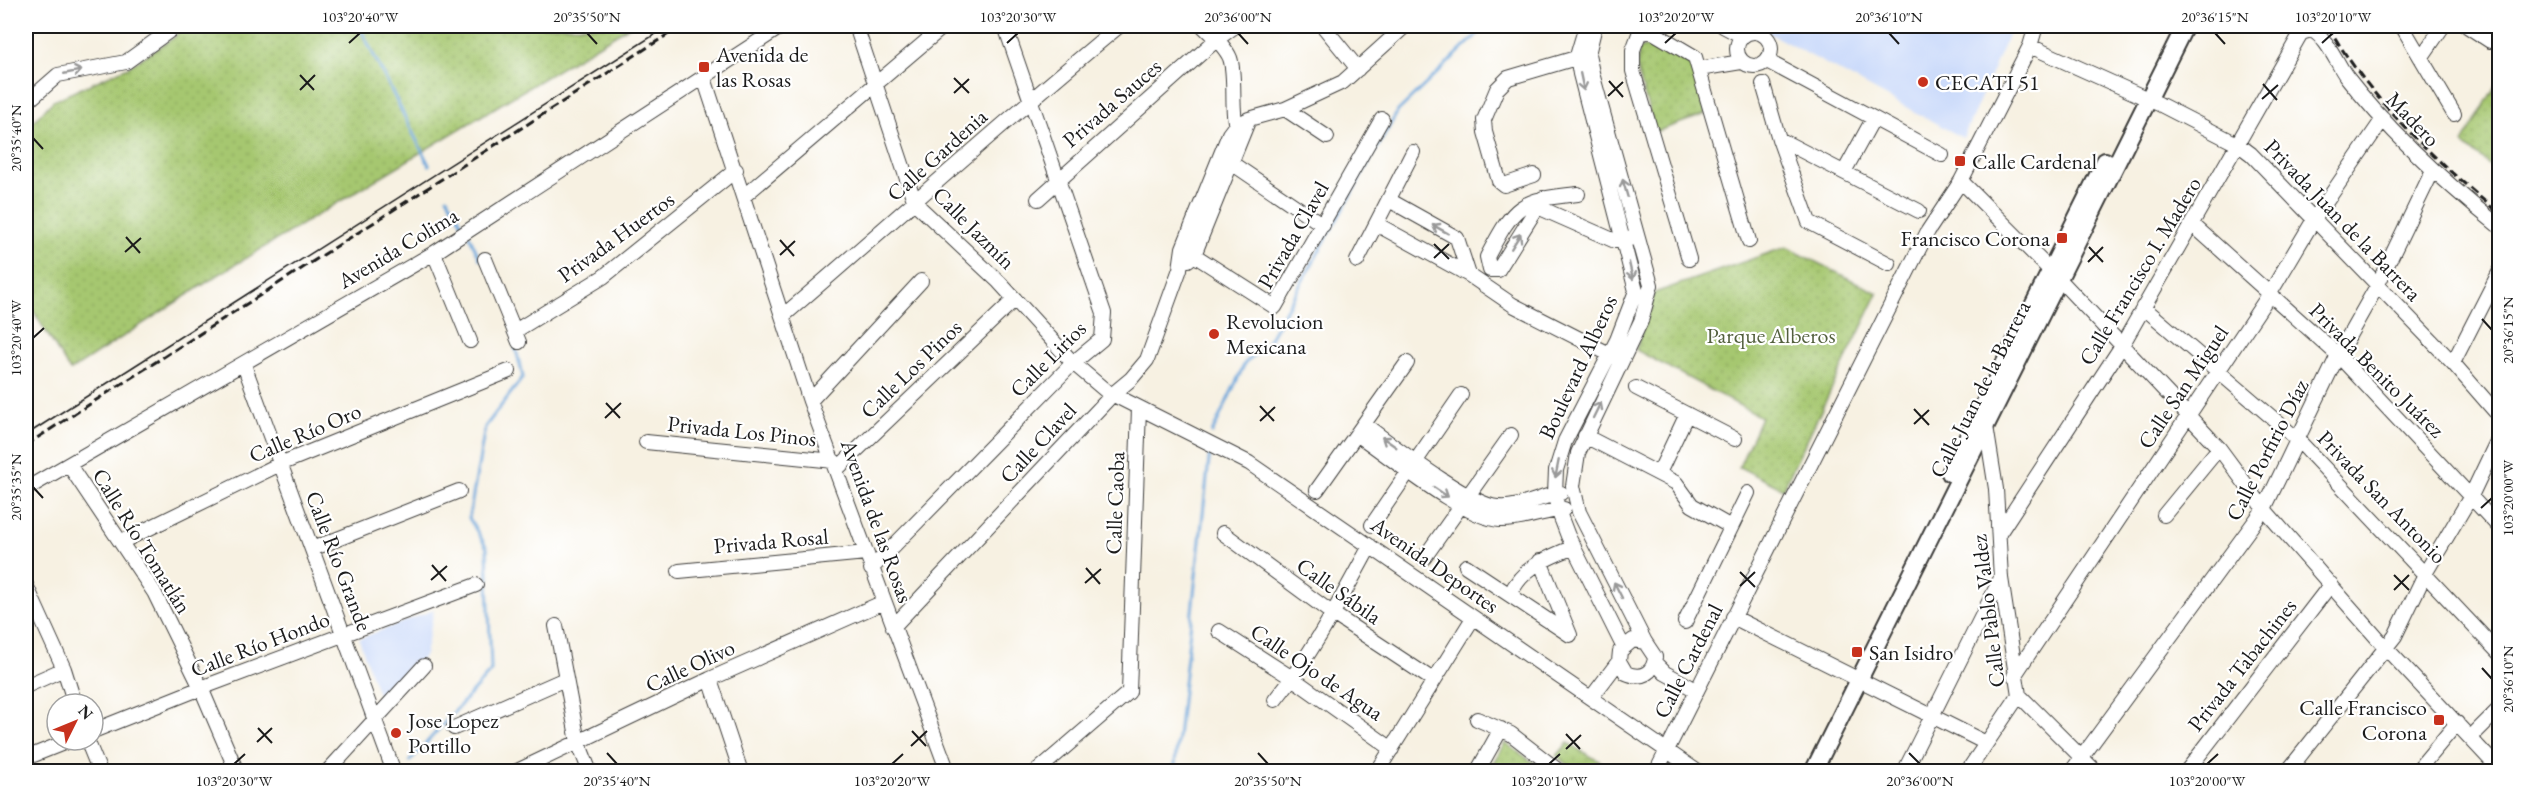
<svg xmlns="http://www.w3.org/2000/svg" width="2525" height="797" viewBox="0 0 2525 797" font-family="'EB Garamond',serif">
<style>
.built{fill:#ccdbfa}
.grass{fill:url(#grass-dots);stroke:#617246;stroke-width:1.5}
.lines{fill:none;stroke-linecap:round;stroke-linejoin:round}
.stream{stroke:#69a4d9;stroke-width:3}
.minor-casing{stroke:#3d3c3a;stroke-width:16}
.major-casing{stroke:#3d3c3a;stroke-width:20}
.minor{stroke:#fff;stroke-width:14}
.major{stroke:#fff;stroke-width:16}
.tram{stroke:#1c1c1c;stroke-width:1.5}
.rail{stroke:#1c1c1c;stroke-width:3;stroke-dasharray:9 4.5;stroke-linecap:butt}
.oneway{stroke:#999}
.ticks{fill:none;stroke:#1c1c1c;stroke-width:2}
.poi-dot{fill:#c8321e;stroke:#fff;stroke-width:2}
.labels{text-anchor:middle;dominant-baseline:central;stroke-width:4.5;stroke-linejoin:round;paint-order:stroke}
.poi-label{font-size:22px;fill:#1c1c1c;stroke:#fff;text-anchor:start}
.street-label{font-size:22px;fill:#1c1c1c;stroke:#fff}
.park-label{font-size:22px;fill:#53603e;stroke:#fff}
.neatline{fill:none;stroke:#1c1c1c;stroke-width:2}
.ticks-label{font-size:15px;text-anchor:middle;fill:#1c1c1c}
</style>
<defs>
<pattern id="grass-dots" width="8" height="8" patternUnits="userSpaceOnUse" patternTransform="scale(1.5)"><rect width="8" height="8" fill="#a6c770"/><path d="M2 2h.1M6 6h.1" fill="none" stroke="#8eaa60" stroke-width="1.8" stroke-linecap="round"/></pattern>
</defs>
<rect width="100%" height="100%" fill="#fff"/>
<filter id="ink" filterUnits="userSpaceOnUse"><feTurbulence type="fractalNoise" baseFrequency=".0167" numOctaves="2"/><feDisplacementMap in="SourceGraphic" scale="12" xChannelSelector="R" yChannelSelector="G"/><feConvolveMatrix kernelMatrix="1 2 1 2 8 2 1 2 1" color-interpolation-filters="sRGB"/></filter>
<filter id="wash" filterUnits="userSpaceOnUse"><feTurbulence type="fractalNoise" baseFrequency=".008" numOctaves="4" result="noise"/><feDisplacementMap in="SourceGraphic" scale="24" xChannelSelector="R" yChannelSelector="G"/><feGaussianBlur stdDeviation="1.35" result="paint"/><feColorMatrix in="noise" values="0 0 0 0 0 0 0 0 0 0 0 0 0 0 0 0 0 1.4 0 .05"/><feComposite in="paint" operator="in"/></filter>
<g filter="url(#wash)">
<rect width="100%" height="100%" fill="#f7f1e2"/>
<path class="built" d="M1756,26H2012L1963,138Z
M434,610L425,655L382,706L359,639Z"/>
<path class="grass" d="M182,26H630L218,275L70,371L26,299V129L53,101L130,66L175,37Z
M1647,46L1659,47L1692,65L1706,114L1655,132L1637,69L1639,49Z
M2499,79V173L2463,143Z
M1786,247L1878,293L1783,489L1739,467L1761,417L1636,350L1654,293Z
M1505,743L1546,771H1488Z
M1568,743L1616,771H1574L1557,756Z"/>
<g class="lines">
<path class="stream" d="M359,26L429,165
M447,197L464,227
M469,235L480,259
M1212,433L1245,363L1267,344L1398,111L1486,26
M410,761L491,671L487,548L469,518L485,427L523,377L515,346
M1174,772L1210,451"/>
</g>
</g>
<g filter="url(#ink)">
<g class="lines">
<g class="minor-casing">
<path id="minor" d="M856,26L915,203L999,282L1073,363L1106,391L1249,463L1698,772
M1203,26C1212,35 1225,46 1230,58C1237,78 1229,119 1239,132
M1323,26L1358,69
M1586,26L1577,56L1580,74L1636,291L1617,340L1565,441L1556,470L1555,494L1558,510L1568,536L1623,646
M1595,26L1588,54L1593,77L1651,285L1641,321L1578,453L1573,486L1579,512L1645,642L1655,657C1654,673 1641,680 1626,673L1619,661L1620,651L1633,640L1645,642
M1723,26L1742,36
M2402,26L2454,114
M2467,26L2490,41
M1737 49a17 17 0 1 1 34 0a17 17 0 1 1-34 0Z
M2030,46L2159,104L2239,145L2251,154L2453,363L2500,417
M2421,58L2443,26
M1767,61L1942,155
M1699,69L1741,62
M704,78L810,401L948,772
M1763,84L1779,139L1809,222L1889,264
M26,103L58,75L126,62L176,26
M1285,109L1327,137
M1779,139L1919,211
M1230,162L1323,225
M1844,172L1873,119
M1534,175L1504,185L1499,181L1485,132L1484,120L1497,89L1508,78L1586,55
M1961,181L2060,280L2219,448L2264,509L2385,647L2500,770
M744,196L944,26
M1543,198L1498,270H1490L1487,257C1515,204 1519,200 1578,194
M1038,199L1216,40L1235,26
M1389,200L1457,238L1469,275
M1531,204L1615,241L1633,238
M2192,224L2338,355L2500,528
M1378,225L1469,275L1513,305L1617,358
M1183,248L1275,307L1382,119
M434,253L470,341
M485,259L519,342
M1689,259L1633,71V50L1639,34L1651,31L1695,57L1749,241
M1188,260L1194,255L1249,119
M1357,261L1413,152
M2143,307L2297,439L2500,654
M783,316C896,219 1005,120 1119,26
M515,331L603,277L736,170
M2453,363L2500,271
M244,365L394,772
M1636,388L1735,439
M810,401L921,281
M1981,423L1986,426L1996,489L2001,578L2019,695L2096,772
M1365,425C1390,443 1471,506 1498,507C1519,509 1541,496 1561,493
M1358,435C1391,457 1463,518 1500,520C1521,521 1543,511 1564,509
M1585,436L1676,483L1692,505L1731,527
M646,442L834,461
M69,465L154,592L201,688L237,772
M837,469L1015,299
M1659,473L1687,414
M26,489L434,253L782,26
M1317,490L1407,363
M2164,515L2219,448
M1372,525L1461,395
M2000,532L2121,347L2301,33L2311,30C2327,37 2336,62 2346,76C2390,133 2444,182 2500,227
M1223,533L1333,614L1433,680
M121,542L280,464L509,371
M312,549L459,491
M1424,558L1511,435
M1466,566L1570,635L1540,561
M871,569L1073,363L1102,339L1104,313L1005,26
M679,571L866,553
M26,585L64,669L75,704
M1510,595C1522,567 1547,558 1574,547
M1733,617L1986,743
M1685,622L1748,493
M556,626L578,742L590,772
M893,627L1113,394L1131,379L1147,360L1180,269L1183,248L1229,134L1235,126L1249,119L1285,109L1343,82L1405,26
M1219,631L1292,678L1392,749
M1655,663L1665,673L1696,690
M2014,676L2269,295L2313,221L2383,119
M710,679L741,772
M26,686L64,669
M1591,698L1619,661
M1275,700C1313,653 1341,599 1370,546
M1477,719L1511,734L1560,772
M454,728L565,679
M93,731L201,688L476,585
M2471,737L2500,708
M87,740L100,772
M26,758L71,740
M327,772L424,666
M515,772L710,679L884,602
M1036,772L1129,692L1139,408
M1377,772L1473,618
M1477,772L1501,729
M1656,772L1928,231L1961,181L2030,46L2036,26
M1904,772L2001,578
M1967,772L2019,695
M2071,772L2264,509L2338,355L2377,286L2433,170
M2186,772L2331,584
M2287,772L2395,636L2426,572L2471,496L2500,435
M2416,772L2457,723"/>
</g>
<g class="major-casing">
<path id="major" d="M1950,473L2105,161
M1813,772L2185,26"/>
</g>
<use href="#minor" class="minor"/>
<use href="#major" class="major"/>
<path class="tram" d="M26,435L668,26"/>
<path class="rail" d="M2328,26C2370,100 2434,159 2500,214
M26,445L681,26"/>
</g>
<defs><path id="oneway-shaft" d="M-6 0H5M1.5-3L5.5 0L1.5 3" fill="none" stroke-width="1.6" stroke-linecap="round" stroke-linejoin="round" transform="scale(1.5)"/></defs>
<g class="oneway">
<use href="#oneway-shaft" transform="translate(73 72) rotate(-11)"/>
<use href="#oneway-shaft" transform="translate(1582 82) rotate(78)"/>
<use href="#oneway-shaft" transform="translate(1625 188) rotate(-106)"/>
<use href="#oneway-shaft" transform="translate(1440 229) rotate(-151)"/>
<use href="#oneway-shaft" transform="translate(1516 241) rotate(-58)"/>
<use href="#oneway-shaft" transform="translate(1631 271) rotate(77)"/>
<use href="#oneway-shaft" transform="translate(1597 410) rotate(-64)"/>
<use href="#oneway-shaft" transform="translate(1389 442) rotate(-145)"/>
<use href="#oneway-shaft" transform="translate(1557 469) rotate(101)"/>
<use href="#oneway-shaft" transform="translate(1441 492) rotate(34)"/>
<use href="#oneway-shaft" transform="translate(1618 590) rotate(-117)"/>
</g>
</g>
<path class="ticks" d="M587,33L597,44M1238,33L1248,44M1889,33L1899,44M2215,33L2225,44M349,43L360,33M1007,43L1018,33M1665,43L1676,33M2322,43L2333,33M300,75L314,90M954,78L969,93M1609,81L1623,97M2263,84L2277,100M300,90L315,75M954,93L969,79M1608,96L1623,82M2262,99L2278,85M33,138L43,149M126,237L140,253M780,240L794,256M1434,244L1449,259M2089,247L2103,262M125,252L141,238M780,255L795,241M1434,258L1449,244M2088,262L2103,247M2482,319L2492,330M33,338L44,328M606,403L620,418M1260,406L1274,421M1914,409L1929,425M605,418L621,403M1260,421L1275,407M1914,424L1929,410M33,487L43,498M2481,508L2492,498M432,565L446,581M1086,568L1100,584M1740,572L1755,587M2394,575L2409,590M431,580L447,566M1085,583L1101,569M1740,586L1755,572M2394,590L2409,575M2482,668L2492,679M258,728L272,743M912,731L926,746M1566,734L1580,749M257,742L272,728M911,746L927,731M1566,749L1581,735M607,753L617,764M1258,753L1268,764M1909,753L1920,764M234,764L245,754M892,764L903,754M1549,764L1560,754M2207,764L2218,754"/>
<g class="poi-dot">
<rect x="698" y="61" width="12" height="12" rx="3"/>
<circle cx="1923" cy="82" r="6"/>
<rect x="1954" y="155" width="12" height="12" rx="3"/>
<rect x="2056" y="232" width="12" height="12" rx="3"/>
<circle cx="1214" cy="334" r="6"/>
<rect x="1851" y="646" width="12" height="12" rx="3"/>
<rect x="2433" y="714" width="12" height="12" rx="3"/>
<circle cx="396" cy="733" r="6"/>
</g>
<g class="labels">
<g class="poi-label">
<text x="716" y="54">Avenida de<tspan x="716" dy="25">las Rosas</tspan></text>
<text x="1935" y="82">CECATI 51</text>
<text x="1972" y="161">Calle Cardenal</text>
<text x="2050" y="238" text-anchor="end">Francisco Corona</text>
<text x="1226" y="321">Revolucion<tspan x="1226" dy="25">Mexicana</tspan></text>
<text x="1869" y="652">San Isidro</text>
<text x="2427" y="707" text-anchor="end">Calle Francisco<tspan x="2427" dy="25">Corona</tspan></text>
<text x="408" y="720">Jose Lopez<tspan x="408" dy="25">Portillo</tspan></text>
</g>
<g class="street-label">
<text transform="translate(1112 103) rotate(-41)">Privada Sauces</text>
<text transform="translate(2413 119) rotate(46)">Madero</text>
<text transform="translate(937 155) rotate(-42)">Calle Gardenia</text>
<text transform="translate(2343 220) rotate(46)">Privada Juan de la Barrera</text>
<text transform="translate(974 228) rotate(45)">Calle Jazmín</text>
<text transform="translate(1293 235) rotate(-60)">Privada Clavel</text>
<text transform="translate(616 237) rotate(-36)">Privada Huertos</text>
<text transform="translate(398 248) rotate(-31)">Avenida Colima</text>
<text transform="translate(2140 271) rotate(-59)">Calle Francisco I. Madero</text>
<text transform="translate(1048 359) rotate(-45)">Calle Lirios</text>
<text transform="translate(1578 367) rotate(-65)">Boulevard Alberos</text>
<text transform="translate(911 369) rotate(-44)">Calle Los Pinos</text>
<text transform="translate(2377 370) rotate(45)">Privada Benito Juárez</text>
<text transform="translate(2183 387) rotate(-56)">Calle San Miguel</text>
<text transform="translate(1980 389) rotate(-63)">Calle Juan de la Barrera</text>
<text transform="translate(742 431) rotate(6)">Privada Los Pinos</text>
<text transform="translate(305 433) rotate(-23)">Calle Río Oro</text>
<text transform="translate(1038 443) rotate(-47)">Calle Clavel</text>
<text transform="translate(2267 450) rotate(-63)">Calle Porfirio Díaz</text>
<text transform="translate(2382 497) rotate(46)">Privada San Antonio</text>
<text transform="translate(1115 503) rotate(-88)">Calle Caoba</text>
<text transform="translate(877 521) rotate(70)">Avenida de las Rosas</text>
<text transform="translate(142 541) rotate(58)">Calle Río Tomatlán</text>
<text transform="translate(771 541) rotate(-5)">Privada Rosal</text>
<text transform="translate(339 561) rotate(69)">Calle Río Grande</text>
<text transform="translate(1435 565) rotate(35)">Avenida Deportes</text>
<text transform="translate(1339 591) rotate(35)">Calle Sábila</text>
<text transform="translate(1988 611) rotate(-97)">Calle Pablo Valdez</text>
<text transform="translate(260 644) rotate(-21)">Calle Río Hondo</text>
<text transform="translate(1688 661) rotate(-63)">Calle Cardenal</text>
<text transform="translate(2242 665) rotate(-52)">Privada Tabachines</text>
<text transform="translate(690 666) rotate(-25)">Calle Olivo</text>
<text transform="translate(1317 672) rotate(34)">Calle Ojo de Agua</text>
</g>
<g class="park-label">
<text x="1771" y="335">Parque Alberos</text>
</g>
</g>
<rect width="2525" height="797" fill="none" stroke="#fff" stroke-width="66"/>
<g transform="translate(75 722) rotate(47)"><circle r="28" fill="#ffffff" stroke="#a4a4a4" stroke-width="1.5"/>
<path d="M0-4.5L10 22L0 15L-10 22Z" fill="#c8321e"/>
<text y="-9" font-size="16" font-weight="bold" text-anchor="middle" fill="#1c1c1c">N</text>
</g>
<rect x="33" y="33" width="2459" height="731" class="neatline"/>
<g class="ticks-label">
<text x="360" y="22">103°20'40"W</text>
<text x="587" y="22">20°35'50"N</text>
<text x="1018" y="22">103°20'30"W</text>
<text x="1238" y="22">20°36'00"N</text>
<text x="1676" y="22">103°20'20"W</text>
<text x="1889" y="22">20°36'10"N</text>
<text x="2215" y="22">20°36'15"N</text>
<text x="2333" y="22">103°20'10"W</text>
<text transform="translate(16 138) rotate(-90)" y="5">20°35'40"N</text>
<text transform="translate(2508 330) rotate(-90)" y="5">20°36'15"N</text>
<text transform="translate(16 338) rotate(-90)" y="5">103°20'40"W</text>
<text transform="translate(16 487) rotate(-90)" y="5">20°35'35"N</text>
<text transform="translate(2508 498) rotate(-90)" y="5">103°20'00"W</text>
<text transform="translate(2508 679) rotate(-90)" y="5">20°36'10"N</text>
<text x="234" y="786">103°20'30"W</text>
<text x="617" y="786">20°35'40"N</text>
<text x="892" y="786">103°20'20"W</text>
<text x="1268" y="786">20°35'50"N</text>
<text x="1549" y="786">103°20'10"W</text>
<text x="1920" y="786">20°36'00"N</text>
<text x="2207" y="786">103°20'00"W</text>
</g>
</svg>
